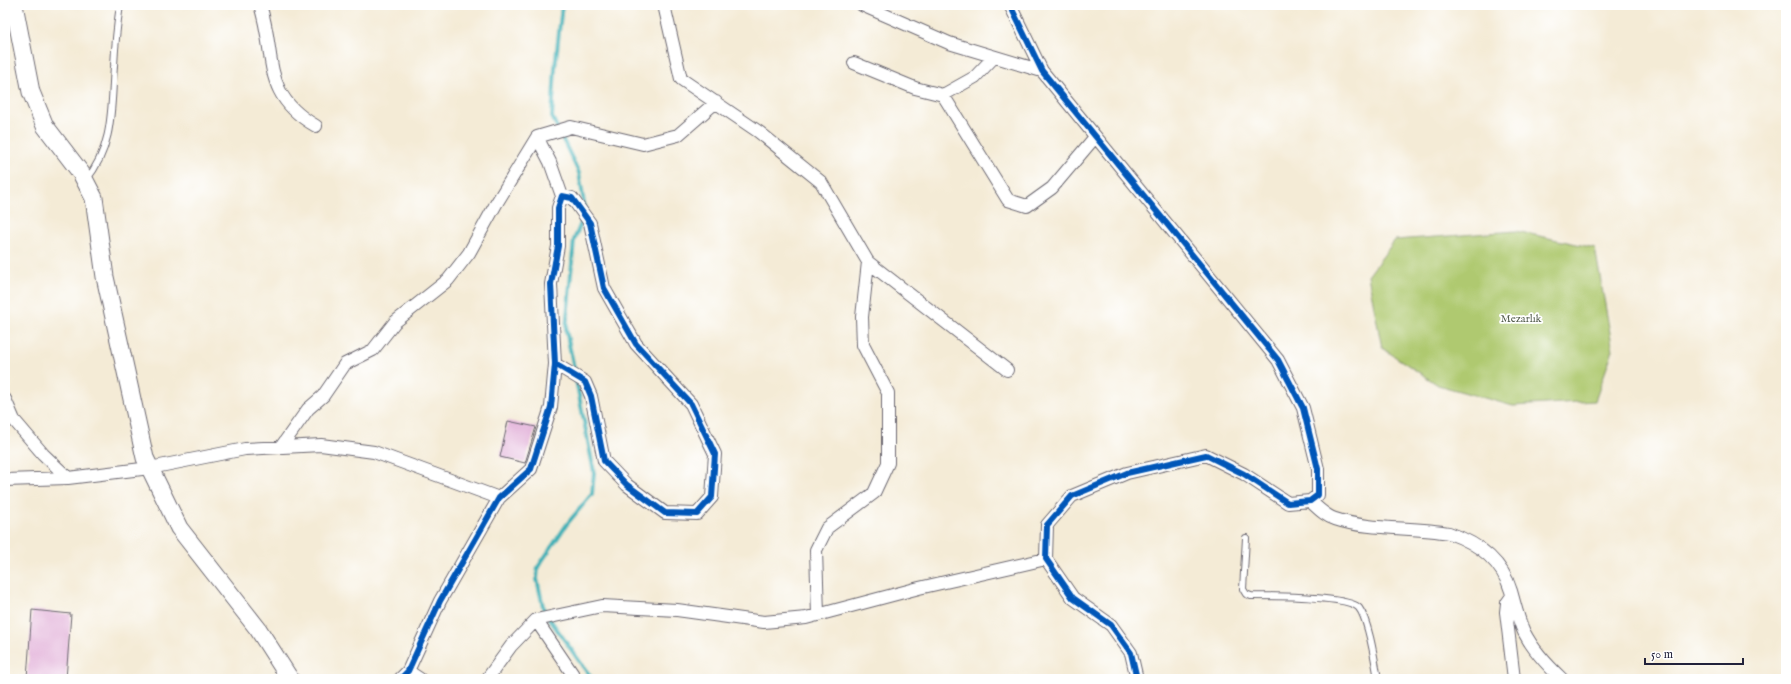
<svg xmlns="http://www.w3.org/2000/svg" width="1791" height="684" viewBox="0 0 1791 684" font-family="'IM FELL English',serif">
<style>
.green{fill:#afc96f;stroke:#687655}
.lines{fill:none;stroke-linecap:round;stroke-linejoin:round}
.stream{stroke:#40b1b7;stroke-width:4}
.building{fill:#e0abd6}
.service-casing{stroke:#6c6871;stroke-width:8}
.minor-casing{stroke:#6c6871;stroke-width:14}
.secondary-casing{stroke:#6c6871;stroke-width:19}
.service{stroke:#fff;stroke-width:6}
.minor{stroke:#fff;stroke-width:12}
.secondary{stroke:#fff;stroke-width:17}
.cycleway-casing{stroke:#fff;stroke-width:8}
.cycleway{stroke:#0057b8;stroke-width:6}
.labels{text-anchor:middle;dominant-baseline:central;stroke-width:3.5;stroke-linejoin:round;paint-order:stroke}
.park-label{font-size:11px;fill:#535c4d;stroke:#fff}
</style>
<rect width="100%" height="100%" fill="#fff"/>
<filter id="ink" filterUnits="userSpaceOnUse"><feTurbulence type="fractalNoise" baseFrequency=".025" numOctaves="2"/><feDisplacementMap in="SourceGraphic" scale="8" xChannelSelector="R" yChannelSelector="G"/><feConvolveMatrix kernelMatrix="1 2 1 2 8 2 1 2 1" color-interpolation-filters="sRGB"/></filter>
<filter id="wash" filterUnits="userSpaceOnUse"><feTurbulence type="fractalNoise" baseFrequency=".012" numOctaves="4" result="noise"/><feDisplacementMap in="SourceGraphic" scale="16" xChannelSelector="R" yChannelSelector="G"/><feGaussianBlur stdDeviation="0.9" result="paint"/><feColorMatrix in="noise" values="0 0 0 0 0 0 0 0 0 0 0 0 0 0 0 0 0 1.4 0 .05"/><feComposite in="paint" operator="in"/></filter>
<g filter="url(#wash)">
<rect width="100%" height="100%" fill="#f4ebd6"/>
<path class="green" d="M1516,231L1595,248L1613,350L1595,401L1513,406L1438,385L1382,348L1368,276L1395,240Z"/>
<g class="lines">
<path class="stream" d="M562,5L555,68L552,117L579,173L585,209
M575,373L566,330L574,240L583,218
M576,380L594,472L592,494L567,524L538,567L537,579L544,611L592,679"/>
</g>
<g id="blocks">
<path class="building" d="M508,421L536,427L525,463L500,457Z
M32,610L71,614L66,679L27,678Z"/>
</g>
</g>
<g filter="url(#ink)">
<use href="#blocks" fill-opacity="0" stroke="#6c6871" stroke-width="1"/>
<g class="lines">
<g class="service-casing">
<path id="service" d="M86,180C114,147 111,106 114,66C115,46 117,25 120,5
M1246,538L1243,589L1246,594L1251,596C1270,596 1348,596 1359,608C1369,621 1375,662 1378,679"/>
</g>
<g class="minor-casing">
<path id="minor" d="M260,5C277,57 260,94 316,126
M664,5L681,79L759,132L821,182L868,262L1007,370
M862,5L949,43L1042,71
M1010,5L1042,71L1278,360L1303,408L1318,469V495L1310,501L1288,503L1244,474L1206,455L1127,473L1072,496L1047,525L1046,559L1073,598L1111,625L1131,653L1137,679
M854,63L915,88L943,95L975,77L994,57
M943,95L1008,200L1027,206L1052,188L1095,137
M537,137L550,162L562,196
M5,399L14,420L43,454L68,478
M281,447L308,409L323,396L345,364L373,350L395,322L448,280L469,253L496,204L537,137L571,127L643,144L678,135L716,102
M5,480L68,478L150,468L245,449L321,445L374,452L499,498
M1310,501C1318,508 1325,516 1335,519C1371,531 1413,526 1449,533C1478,543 1502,561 1511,591C1515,605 1518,619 1524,632C1533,650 1547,665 1562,679
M1512,596L1507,603L1506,612L1514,679
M818,615L816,550L827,528L874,493L888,463V393L863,345L862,317L868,262
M536,620L576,679
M408,671L420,679
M400,679L408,671L440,601L499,498L531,469L551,407L555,364L551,284L558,246V208L562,196L572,198L590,223L604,288L636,344L691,404L715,454L712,497L697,514L665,513L627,485L604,461L591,396L585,382L555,364
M487,679L511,646L536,620L555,616L602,606L677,610L764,622L806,618L919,588L1046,559"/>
</g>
<g class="secondary-casing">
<path id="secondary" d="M14,5L31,92L45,126L81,173L94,198L105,277L145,458L179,528L258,629L290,679"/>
</g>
<use href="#service" class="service"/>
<use href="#minor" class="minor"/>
<use href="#secondary" class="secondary"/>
<g class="cycleway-casing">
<path id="cycleway" d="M1010,5L1042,71L1278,360L1303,408L1318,469V495L1310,501L1288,503L1244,474L1206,455L1127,473L1072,496L1047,525L1046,559L1073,598L1111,625L1131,653L1137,679
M400,679L408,671L440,601L499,498L531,469L551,407L555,364L551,284L558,246V208L562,196L572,198L590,223L604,288L636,344L691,404L715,454L712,497L697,514L665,513L627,485L604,461L591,396L585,382L555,364"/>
</g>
<use href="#cycleway" class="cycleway"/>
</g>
</g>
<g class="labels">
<g class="park-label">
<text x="1521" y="319">Mezarlık</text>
</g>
</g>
<rect width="1791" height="684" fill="none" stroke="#fff" stroke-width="20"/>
<path d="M1645 658v6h98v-6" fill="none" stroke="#22223b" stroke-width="2"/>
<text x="1651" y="658" font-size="12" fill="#22223b" stroke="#ffffff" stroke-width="3" paint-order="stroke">50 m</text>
</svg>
